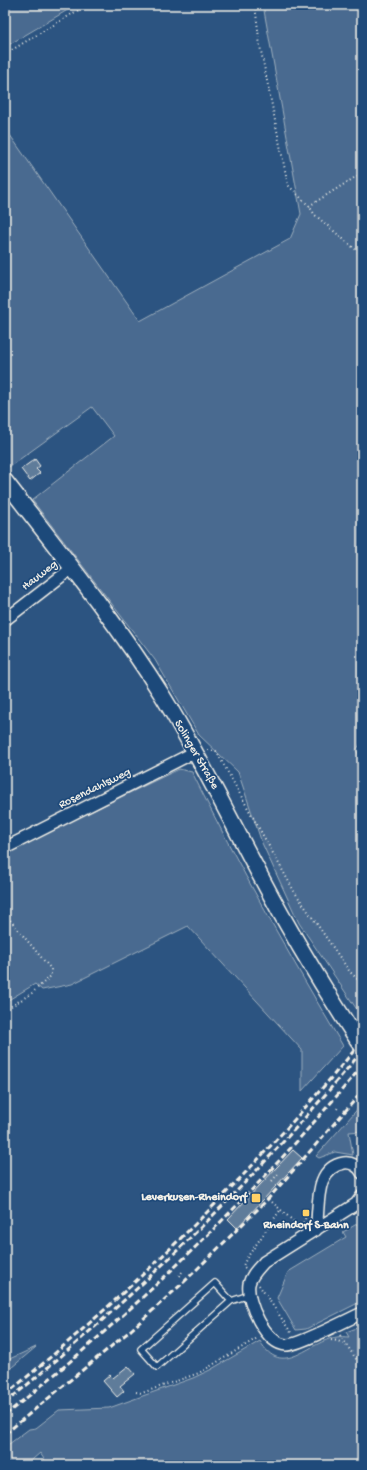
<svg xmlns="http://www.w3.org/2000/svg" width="367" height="1470" viewBox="0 0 367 1470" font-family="'Gochi Hand',sans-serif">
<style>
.green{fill:#496b90;stroke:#9eaebc}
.building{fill:#5e7b9a;stroke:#f4f1e8}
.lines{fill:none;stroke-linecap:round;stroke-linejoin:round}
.service-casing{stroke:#f4f1e8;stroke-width:8}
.minor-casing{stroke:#f4f1e8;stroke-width:14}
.secondary-casing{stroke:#f4f1e8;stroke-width:18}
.path{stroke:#f4f1e8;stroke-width:2;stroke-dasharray:1 3;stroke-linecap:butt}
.service{stroke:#1f4a7a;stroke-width:5.5}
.minor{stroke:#1f4a7a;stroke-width:11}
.secondary{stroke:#1f4a7a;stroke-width:15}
.rail{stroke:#f4f1e8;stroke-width:3;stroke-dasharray:6 3;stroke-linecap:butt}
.secondary-bridge-casing{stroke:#f4f1e8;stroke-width:18;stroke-linecap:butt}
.secondary-bridge{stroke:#1f4a7a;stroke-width:15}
.poi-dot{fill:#ffd166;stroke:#1f4a7a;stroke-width:1.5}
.labels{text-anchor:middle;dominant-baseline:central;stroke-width:3.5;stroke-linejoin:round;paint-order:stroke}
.street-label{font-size:12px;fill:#f4f1e8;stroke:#1f4a7a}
.poi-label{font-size:12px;font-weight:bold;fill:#f4f1e8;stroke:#1f4a7a;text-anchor:end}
</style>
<rect width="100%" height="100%" fill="#2c5481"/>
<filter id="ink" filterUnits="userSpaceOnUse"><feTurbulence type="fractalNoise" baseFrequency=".025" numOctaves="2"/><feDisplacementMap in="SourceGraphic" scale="8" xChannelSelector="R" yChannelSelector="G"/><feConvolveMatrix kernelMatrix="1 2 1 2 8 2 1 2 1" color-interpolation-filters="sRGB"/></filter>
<g filter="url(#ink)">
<path class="green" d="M5,5H76L5,47Z
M263,5H362V742L356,750L362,761V1017L299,923L262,843L238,772L199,735L155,660L32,500L114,436L92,407L9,467L5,462V128L140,321L290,239L301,214Z
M179,769L192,772C238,866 290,956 343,1046L302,1091V1050L188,926L72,984L42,990L35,984L5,1002V853Z
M362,1104V1131L349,1132L353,1155L335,1152L319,1158L316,1156Z
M362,1221V1301L306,1329L296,1330L277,1298L288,1272L346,1237L343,1232Z
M362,1326V1465H48L40,1453L26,1465H5V1447L29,1429L36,1428L59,1410L109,1408L193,1378L210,1370L260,1341C282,1380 309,1341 337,1337C340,1336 345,1337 349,1337L346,1332Z
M36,1347L5,1373V1361Z"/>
<path class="building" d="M35,459L40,466L36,469L40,473L30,481L21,469Z
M293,1150L302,1158L237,1228L228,1219Z
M128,1366L135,1374L120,1386L124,1391L117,1397L103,1381L110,1375L113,1378Z"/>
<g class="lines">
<g class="service-casing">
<path id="service" d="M231,1301L215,1283L141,1349L157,1367L231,1301L249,1295"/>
</g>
<g class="minor-casing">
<path id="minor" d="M5,620L72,568
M5,848L195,752
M362,1196L356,1204L264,1262C258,1269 251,1275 249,1284C246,1302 266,1344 286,1345C297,1346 349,1319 362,1313
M316,1230C320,1207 313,1168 344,1163C351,1162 359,1166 362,1173"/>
</g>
<g class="secondary-casing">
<path id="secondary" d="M5,481C59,551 115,620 162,695C199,755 229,817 262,879C291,934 323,987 357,1039"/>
</g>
<path class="path" d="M255,5L260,46L288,185L309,206L315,215L362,255
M5,54L87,5
M309,206L362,173
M208,750L216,751L294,891L350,972L362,983
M5,914L51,969V976L32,993L5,1010
M337,1109L339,1106
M272,1181L278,1174
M272,1202L300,1227
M301,1226L305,1220L306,1213
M245,1268L243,1266L246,1259L281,1209
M179,1276L182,1272
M259,1285L292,1334
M340,1335L362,1368
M331,1340L338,1341L347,1346
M136,1392L142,1393L199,1373L259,1337"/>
<use href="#service" class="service"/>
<use href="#minor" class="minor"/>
<use href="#secondary" class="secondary"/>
<path class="rail" d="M5,1395C135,1289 255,1171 362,1041
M5,1403C135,1297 255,1181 362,1051
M5,1415C136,1311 255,1195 362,1066
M5,1434L131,1330L184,1282L268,1199L362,1092"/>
<g class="secondary-bridge-casing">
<path id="secondary-bridge" d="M357,1039L362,1046"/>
</g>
<use href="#secondary-bridge" class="secondary-bridge"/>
</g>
</g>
<g class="poi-dot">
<rect x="251" y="1193" width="10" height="10" rx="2"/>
<rect x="302" y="1209" width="8" height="8" rx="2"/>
</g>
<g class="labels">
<g class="street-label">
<text transform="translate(40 576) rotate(-38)">Hauweg</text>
<text transform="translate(196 755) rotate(60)">Solinger Straße</text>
<text transform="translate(95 789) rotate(-26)">Rosendahlsweg</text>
</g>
<g class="poi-label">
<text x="247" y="1198">Leverkusen-Rheindorf</text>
<text x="306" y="1226" text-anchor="middle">Rheindorf S-Bahn</text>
</g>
</g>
<rect width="367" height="1470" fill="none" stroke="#1f4a7a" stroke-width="20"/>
<rect x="10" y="10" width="347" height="1450" fill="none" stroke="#f4f1e8" stroke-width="1.5" filter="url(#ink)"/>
</svg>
